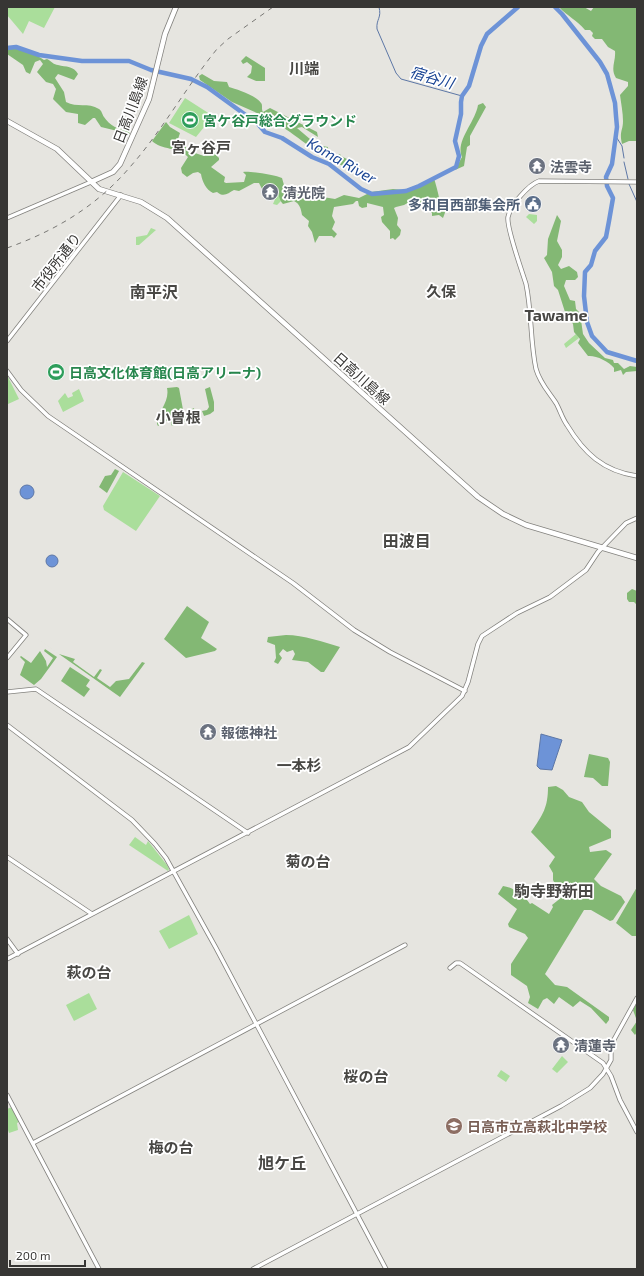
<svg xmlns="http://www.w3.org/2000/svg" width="644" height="1276" viewBox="0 0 644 1276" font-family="'Exo 2','Noto Sans JP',sans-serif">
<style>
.green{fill:#aade9b}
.forest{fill:#83b874}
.water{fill:#6d93d7;stroke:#5d77a6}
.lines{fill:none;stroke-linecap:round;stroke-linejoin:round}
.stream{stroke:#5d77a6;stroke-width:1}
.river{stroke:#6d93d7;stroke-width:4.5}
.tertiary-casing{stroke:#83827e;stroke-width:5}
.primary-casing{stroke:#83827e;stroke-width:6}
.tertiary{stroke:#fff;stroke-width:3.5}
.primary{stroke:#fff;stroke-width:4.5}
.rail{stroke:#797875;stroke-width:1;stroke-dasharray:5 5;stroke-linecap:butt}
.labels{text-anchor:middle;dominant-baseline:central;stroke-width:3.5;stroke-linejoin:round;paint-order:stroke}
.street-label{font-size:14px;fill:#373634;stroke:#fff}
.leisure-label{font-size:14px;font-weight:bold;fill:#27864d;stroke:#fff;text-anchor:start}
.worship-label{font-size:14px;font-weight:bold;fill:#5b616d;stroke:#fff;text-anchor:start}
.service-label{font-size:14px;font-weight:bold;fill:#4e5e75;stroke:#fff;text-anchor:end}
.education-label{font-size:14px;font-weight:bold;fill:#785e54;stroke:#fff;text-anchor:start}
.neighbourhood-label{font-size:15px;font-weight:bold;fill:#484744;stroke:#fff}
.water-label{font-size:15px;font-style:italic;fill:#194494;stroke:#fff}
.quarter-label{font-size:16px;font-weight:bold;fill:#484744;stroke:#fff}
</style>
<rect width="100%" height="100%" fill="#e6e5e0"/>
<path class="green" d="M7,7H55L44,28L29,21L23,34L7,15Z
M185,98L213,116L196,137L169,123Z
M277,190L282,200L277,205L273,204L276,197L274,196Z
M529,214L537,215V221L534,224L526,217Z
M151,228L156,230L139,245H136V237L147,235Z
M576,334L579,338L566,348L564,344Z
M8,377L19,399L8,404L7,402Z
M79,389L84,401L63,412L58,401L65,393L68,398L73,396L72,393Z
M123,472L160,496L136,531L104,510L103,506Z
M135,837L146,845L148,841L167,865L169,869L168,871L129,845Z
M189,915L198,934L169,949L159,931Z
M89,993L97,1009L74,1021L66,1005Z
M562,1056L568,1062L557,1073L552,1069Z
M501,1070L510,1076L506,1082L497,1076Z
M12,1107L19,1122L17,1123L18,1130L9,1133L7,1127V1109Z"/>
<path class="forest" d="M559,7H584L591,11L594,7H637V141H629L622,144C619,131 623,131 623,121C623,113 621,103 620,95L628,86V82L616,78C610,68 616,62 615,51L608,47L602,39H595L592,36L593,33L590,30H585C577,20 567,16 559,7Z
M14,48H24C30,54 37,55 44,60L47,59C51,61 54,65 58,65C66,67 74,66 78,74L74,80L58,74L55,78L64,92L66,102C77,108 88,102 99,109C102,111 102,114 104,117C109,125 119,130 128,131L130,134L101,127L95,118H93L85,125L78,123V114L66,112L53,99L56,89L53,84L46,82L37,72L43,64L40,60L35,62L30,74L26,72L23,65L7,54V50Z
M246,56L265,68V81H256L247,77L251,73L252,66L247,62L243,64L241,61Z
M202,74L214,81L227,82L229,87C236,89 257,96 261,103C263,105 261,109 263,112L270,108L317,132L318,137L302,127L297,128L317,145L328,147L327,152L335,156L340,154L341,156L351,161V167C338,169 301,140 290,132C282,126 273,124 266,117L232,102L200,80L199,76Z
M483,103L486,107L470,136V145L467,147L464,166L455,170L462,157C455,141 475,123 478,105Z
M166,122L170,127L180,133L177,142L186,146V150L204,156L211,150L219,158V160L211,167L225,177L224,182L226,183L244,182L246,175L243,172C251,171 275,175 282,178L284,185L316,200L323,197L335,199L344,195L359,198L371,192L393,189L404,190L434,179C435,180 440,200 440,203L446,206V210L443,218L439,215L432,216V213L419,202L417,203L413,200L404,205L396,207L394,208L398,218L397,225L401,230L400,235L395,240L393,238L390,239V231L382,222L381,217L384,215L383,207L367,203V207L362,208L359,206L358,201H356L353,204L334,207L332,216L335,222L332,229L337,234L334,238L332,236H319L315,243L312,232L308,226L309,221L302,215C301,209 300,204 294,201L283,204C277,197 281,191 270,184L262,189L259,183H254L239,191L234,190C228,193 224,198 217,192L213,193C206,190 202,181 201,174L198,172L193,173L187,177L182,173L181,168L188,157C179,147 161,150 152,141Z
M557,215L561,221L557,241L562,250V257L558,265L561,269L569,266L577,272L578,277L575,280H566L564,286L570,300L575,301L576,309L580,313L583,334L589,343L605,358L613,360L614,363H618L624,369L630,366L637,367V371L626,372L623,375L621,370L614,372V368C609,361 595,355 588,356L578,343L580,339L574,332L573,324L565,312L558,290L554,286L552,272L544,258L547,255L548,239Z
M177,387L179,388L184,415L191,414L192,409L194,408L195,418H191C186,423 178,421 173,426L171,425V421L168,420L158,426L157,424C158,410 170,402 167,388Z
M210,387L214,402V411L210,414L204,416L202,411L207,410L209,407L205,389Z
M115,469L119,471L107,493L99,487L105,476L111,475Z
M632,589L637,591V605L634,602H629L627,599V593Z
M187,606L209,622L201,638L217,649L215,651L186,658L164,639Z
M32,635L59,654L75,659L73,662L94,677L100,669L102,670L97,678L110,687L116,681L129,679L142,662L145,663L120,697Z
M286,635C304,635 323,642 340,647L324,672H321L308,662L292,660L295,654L293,650L287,652L283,649L279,654L282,658L278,664L274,662L276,658L275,645L267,642L268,637Z
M45,649L57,657L41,679L34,685L20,675L25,662L20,657L21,656L31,663L40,651L46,661L47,667L53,658L44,651Z
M70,667L90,680L86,686L90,689L84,697L61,681Z
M589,754L608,758L610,762L608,786H602L593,778L584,777Z
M556,786L563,790L569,797L582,802L589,812L611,830V838L589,847L590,852L606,850L612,854L594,879L601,886L621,896L625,902L613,920L610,921L591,910H584L545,974L555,985L567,987L609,1017V1020L606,1024L591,1008L580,1001L573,1007L559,997L554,1004L547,998L543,1000L538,1009L528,1003L530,997L527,986L511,975V964L528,938L525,934L509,927L508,924L517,909L498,894L503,886C513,887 525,896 530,904L532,903L549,914L553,907L552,905L562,897L561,893L553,887L555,884L553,880V873L549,866L555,857L531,832C543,815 548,807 548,787Z
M637,887V936H632L616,923Z
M637,1002V1032L635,1035L631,1030L637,1021L633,1010Z"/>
<path class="water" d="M20 492a7 7 0 1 1 14 0a7 7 0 1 1-14 0Z
M46 561a6 6 0 1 1 12 0a6 6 0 1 1-12 0Z
M541,734L562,740L552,770L540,769L537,766Z"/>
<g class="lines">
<path class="stream" d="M379,7C382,18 376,19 377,29L396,73L401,79L462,96
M615,135L622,146L624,158
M624,162L628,179
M629,184L637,202"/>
<path class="river" d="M555,7L562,14L600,62L607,74L615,103L616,116L617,127L612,164L606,177L607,186L613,198L609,221L606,237L595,251L591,265L585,272L584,296L587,322L592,336L607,352L637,361
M7,48L16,47L39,55L82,61H129L151,70L191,79L207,87L258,124L265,132L282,138L312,157L329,164L361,189L372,194L406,191L419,186L456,167L459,156L455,141L461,114V102L462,96L469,86L481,46L487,34L518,7"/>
<g class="tertiary-casing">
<path id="tertiary" d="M637,182L539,181C528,185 510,206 508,217C506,227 522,271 526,284C532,312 530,341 536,369C540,383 548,391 556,403C560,410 562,418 567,425C584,453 603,471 637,476
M7,218L91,182
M7,341L121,195
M7,371L21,390L48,416L293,583L354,630L390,652L465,691
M7,619L26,635L7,658
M7,692L36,689L248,833
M7,725L132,820L155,844L166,858L216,948L386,1269
M7,857L92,914
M7,939L18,954
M7,959L409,747L462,696L468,682L478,644L482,636L517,613L550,597L586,570L598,552L626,523L637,518
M450,968L456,963H460L603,1063L611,1076L620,1100L637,1132
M7,1095L99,1269
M33,1143L405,945
M253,1269L561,1106L590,1088L603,1074L611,1060V1045L637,998"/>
</g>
<g class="primary-casing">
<path id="primary" d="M7,121L57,149L99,189L141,202L167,218L478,497L503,514L526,525L637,558
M91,182L113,172L120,164L149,99L165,34L176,7"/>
</g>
<use href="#tertiary" class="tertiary"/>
<use href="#primary" class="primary"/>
<path class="rail" d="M7,248C55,231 97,206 130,167C162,131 186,87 217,49L228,39L273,7"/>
</g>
<defs>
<g id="stadium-disc" transform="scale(0.9)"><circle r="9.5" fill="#2e9e5b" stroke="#fff"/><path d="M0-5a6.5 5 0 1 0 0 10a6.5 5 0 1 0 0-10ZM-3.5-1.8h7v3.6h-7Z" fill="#fff"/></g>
<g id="temple-disc" transform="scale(0.9)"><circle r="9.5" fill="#6b7280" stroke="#fff"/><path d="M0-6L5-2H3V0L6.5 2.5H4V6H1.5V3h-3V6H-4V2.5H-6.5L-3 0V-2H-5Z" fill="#fff"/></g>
<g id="civic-disc" transform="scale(0.9)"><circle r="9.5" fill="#5c6f8a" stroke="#fff"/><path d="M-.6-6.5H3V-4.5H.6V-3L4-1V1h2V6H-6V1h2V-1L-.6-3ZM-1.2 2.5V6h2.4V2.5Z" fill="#fff"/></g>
<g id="school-disc" transform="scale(0.9)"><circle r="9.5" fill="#8d6e63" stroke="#fff"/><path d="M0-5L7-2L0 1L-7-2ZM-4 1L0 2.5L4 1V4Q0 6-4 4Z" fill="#fff"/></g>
</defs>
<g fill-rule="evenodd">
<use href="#stadium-disc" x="190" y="120"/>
<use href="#temple-disc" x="537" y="166"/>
<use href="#temple-disc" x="270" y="192"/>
<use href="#civic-disc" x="533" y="204"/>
<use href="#stadium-disc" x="56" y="372"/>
<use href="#temple-disc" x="208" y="732"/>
<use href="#temple-disc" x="561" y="1045"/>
<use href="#school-disc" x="454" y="1126"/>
</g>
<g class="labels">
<g class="street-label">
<text transform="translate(130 110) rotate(-69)">日高川島線</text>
<text transform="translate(56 262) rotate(-52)">市役所通り</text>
<text transform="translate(362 378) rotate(42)">日高川島線</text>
</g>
<g class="leisure-label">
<text x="203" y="120">宮ケ谷戸総合グラウンド</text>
<text x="69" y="372">日高文化体育館(日高アリーナ)</text>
</g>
<g class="worship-label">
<text x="550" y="166">法雲寺</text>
<text x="283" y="192">清光院</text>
<text x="221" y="732">報徳神社</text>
<text x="574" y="1045">清蓮寺</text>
</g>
<g class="service-label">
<text x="520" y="204">多和目西部集会所</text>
</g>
<g class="education-label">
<text x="467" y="1126">日高市立高萩北中学校</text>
</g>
<g class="neighbourhood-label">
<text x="304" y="68">川端</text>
<text x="201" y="147">宮ヶ谷戸</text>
<text x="441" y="291">久保</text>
<text x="178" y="417">小曽根</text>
<text x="299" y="765">一本杉</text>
<text x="308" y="861">菊の台</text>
<text x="89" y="972">萩の台</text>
<text x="366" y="1076">桜の台</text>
<text x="171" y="1147">梅の台</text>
</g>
<g class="water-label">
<text transform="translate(432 77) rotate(16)">宿谷川</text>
<text transform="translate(342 160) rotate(30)">Koma River</text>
</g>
<g class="quarter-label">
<text x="154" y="291">南平沢</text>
<text x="556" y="314">Tawame</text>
<text x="407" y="540">田波目</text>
<text x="554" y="890">駒寺野新田</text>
<text x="282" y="1162">旭ケ丘</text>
</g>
</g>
<rect width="644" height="1276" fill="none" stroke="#373634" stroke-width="16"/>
<path d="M10 1260v6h75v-6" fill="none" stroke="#373634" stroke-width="2"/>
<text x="16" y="1260" font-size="12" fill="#373634" stroke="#ffffff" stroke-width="3" paint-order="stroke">200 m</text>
</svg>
